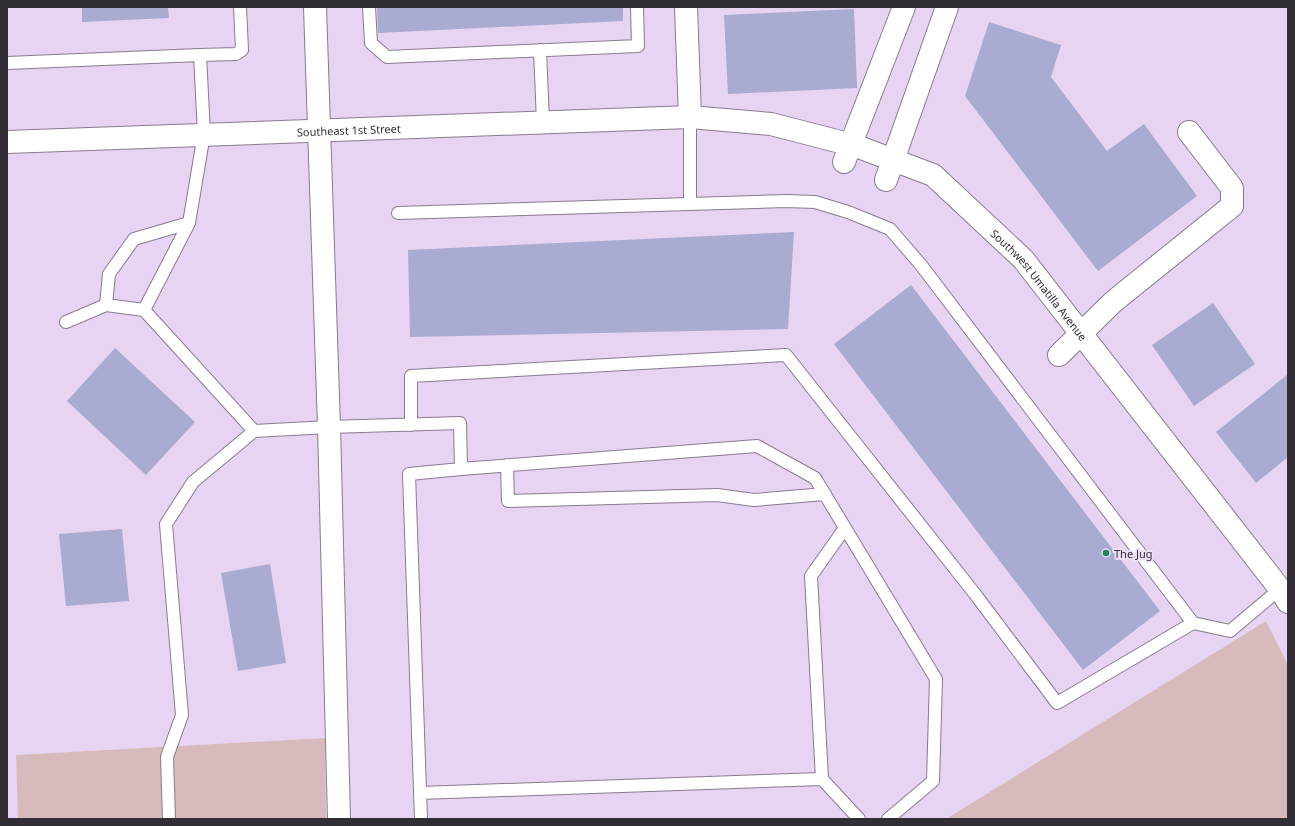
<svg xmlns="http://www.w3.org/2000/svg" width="1295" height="826" viewBox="0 0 1295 826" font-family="'Noto Sans',sans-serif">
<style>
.built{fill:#e7d4f2}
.green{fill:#d6babc}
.building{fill:#aaabd1}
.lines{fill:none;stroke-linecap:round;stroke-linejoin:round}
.lane-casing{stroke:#887b90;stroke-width:14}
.street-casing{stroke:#887b90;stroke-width:24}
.lane{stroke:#fff;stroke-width:12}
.street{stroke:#fff;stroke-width:22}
.poi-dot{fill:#238259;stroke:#eddff6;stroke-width:1.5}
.labels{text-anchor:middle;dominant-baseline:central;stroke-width:4;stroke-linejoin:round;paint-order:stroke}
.street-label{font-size:11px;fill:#332d36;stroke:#eddff6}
.poi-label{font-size:11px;fill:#332d36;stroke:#eddff6;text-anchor:start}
</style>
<rect width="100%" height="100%" fill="#eddff6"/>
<path class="built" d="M7,7H1288V665L1266,621L946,819H326L325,738L16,755L18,819H7Z"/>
<path class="green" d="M1266,621L1288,665V819H946Z
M325,738L326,819H18L16,755Z"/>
<path class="building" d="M82,7H168L169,18L82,22Z
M377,7H623V21L378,33Z
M854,9L857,88L728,94L724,15Z
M989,22L1061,45L1051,77L1107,151L1144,124L1197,196L1098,271L965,96Z
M794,232L788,329L410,337L408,250Z
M911,285L1160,611L1083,670L834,344Z
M1213,303L1255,364L1194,406L1152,345Z
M115,348L195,422L146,475L67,401Z
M1288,374V457L1256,483L1216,432Z
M122,529L129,601L66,606L59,534Z
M270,564L286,663L238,671L221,573Z"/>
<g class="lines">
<g class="lane-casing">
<path id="lane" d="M240,7L242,50L236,54L200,55L204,134L189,223L144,310L254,431
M369,7L371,43L387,57L638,46L637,7
M540,50L543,122
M7,63L200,55
M690,204V117
M398,213L786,201L815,202L848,212L890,229L921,265L1193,623L1230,631L1280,589
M106,305L109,274L134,239L189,223
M66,322L106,305L144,310
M411,425V376L786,355L975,594L1057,703L1193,623
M507,465L508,501L717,495L754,500L825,494
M845,528L811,576L822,779L859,819
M420,793L822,779
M169,819L167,757L182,715L166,524L193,482L254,431L329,427L460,423L461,469
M421,819L409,474L461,469L757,446L815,478L936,679L933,781L888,819"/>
</g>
<g class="street-casing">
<g id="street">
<path d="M315,7L329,427L339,819"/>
<path d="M686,7L690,117"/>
<path id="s1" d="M7,142L690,117L771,124L856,146L933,175L1023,259L1280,589L1288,602"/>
<path d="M844,162L904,7"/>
<path d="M886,180L947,7"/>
<path d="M1059,355L1113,302L1232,206V188L1189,132"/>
</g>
</g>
<use href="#lane" class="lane"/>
<use href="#street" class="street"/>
</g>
<circle class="poi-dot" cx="1106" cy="553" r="4"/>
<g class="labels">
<g class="street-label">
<text stroke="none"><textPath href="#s1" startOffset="342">Southeast 1st Street</textPath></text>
<text stroke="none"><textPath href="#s1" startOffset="1088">Southwest Umatilla Avenue</textPath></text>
</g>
<g class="poi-label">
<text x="1114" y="553">The Jug</text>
</g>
</g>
<rect width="1295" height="826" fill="none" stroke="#332d36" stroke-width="16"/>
</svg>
